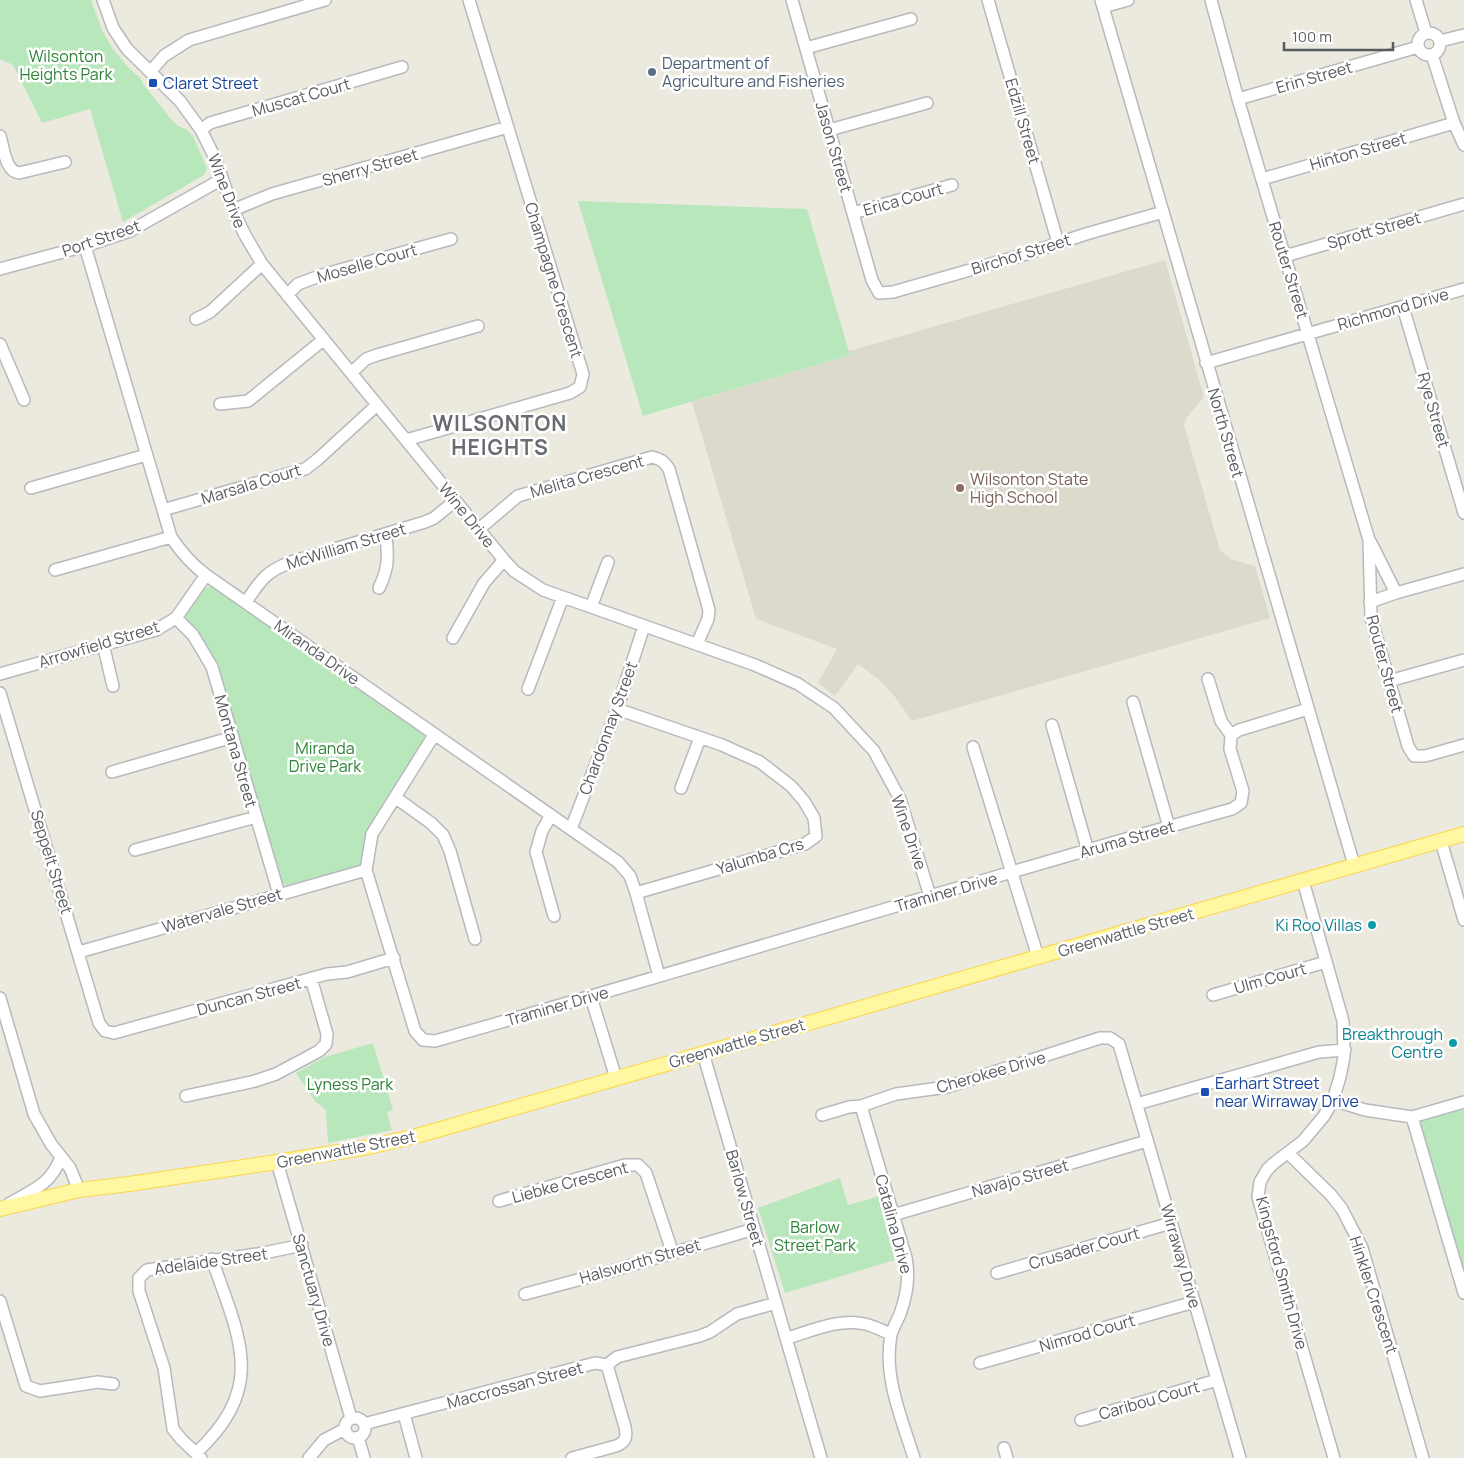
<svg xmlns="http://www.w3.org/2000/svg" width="1464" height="1458" viewBox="0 0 1464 1458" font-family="Manrope,sans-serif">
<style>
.education{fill:#dcdacd}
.green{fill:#b8e7bc}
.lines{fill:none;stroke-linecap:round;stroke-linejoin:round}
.minor-casing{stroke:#b7b9bf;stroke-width:14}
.major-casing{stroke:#fbd649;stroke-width:16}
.minor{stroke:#fff;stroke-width:11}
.major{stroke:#fff7a1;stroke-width:14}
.service-dot{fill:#5c6f8a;stroke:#fff;stroke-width:2}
.transit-dot{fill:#1a4fb4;stroke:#fff;stroke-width:2}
.education-dot{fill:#8d6e63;stroke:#fff;stroke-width:2}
.culture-dot{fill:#0f9aa8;stroke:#fff;stroke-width:2}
.labels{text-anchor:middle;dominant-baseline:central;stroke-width:5;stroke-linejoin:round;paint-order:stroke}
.park-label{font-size:16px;fill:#2e8338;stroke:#fff}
.service-label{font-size:16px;fill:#4e5e75;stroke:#fff;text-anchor:start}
.street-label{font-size:16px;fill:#585b61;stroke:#fff}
.transit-label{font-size:16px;fill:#164399;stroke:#fff;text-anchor:start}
.education-label{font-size:16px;fill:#785e54;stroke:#fff;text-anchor:start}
.culture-label{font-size:16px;fill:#0d838f;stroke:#fff;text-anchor:end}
.district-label{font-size:21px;font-weight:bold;letter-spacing:1px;fill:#696d73;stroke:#fff}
</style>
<rect width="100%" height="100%" fill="#eceade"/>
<path class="education" d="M1165,260L1204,397L1186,419L1184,425L1220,550L1231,559L1255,566L1270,618L912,721L895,697L878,679L858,664L835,696L818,683L837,649L756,619L692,402L850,355L849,351Z"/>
<path class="green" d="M0,0H91L102,30L113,49L126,65L140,78L144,85L171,119L178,126L186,129L193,136L207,168L204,175L123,222L90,109L42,123L13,65L0,59Z
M578,201L807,209L850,355L643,416Z
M212,586L420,729C426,736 425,740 422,747L365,839L362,861L360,865L354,869L290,887L284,884L280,879L214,657L186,618V610L205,588Z
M373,1043L393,1110L387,1112L392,1130L328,1143L326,1110L315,1101L296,1073L325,1057Z
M1464,1107V1270L1462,1268L1420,1129V1124L1424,1119Z
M840,1178L848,1205L880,1196L883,1207L881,1209L895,1260L785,1293L758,1208Z"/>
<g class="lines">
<g class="minor-casing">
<path id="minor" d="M103,0L113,28L127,49L180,101L201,130L216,160L233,210L245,235L262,264L504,560L514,571L543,590L755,665L798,684L834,708L874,751L900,799L930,896
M792,0L872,280L879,293L893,292L1026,254L1086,234L1163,212
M988,0L1058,243
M1101,0L1354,865
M1211,0L1238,99L1369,540L1371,618L1408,746L1414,756H1425L1464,745
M1416,0L1426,33
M1103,7L1128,0
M1418 44a11 11 0 1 1 22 0a11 11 0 1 1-22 0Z
M1440,41L1464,35
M806,48L911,19
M1432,55L1454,123L1464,145
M150,72L164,56L189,40L325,0
M1238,99L1418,47
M201,130L210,123L402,67
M829,130L927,103
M0,136C4,148 5,171 19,173L65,162
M1262,179L1454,123
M233,210L272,194L508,127
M853,213L952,185
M85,246L171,537C181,552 191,564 206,575L618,862L630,876L636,893L659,976
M1285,256L1464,204
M0,269L85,246L130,231L222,179
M287,295L298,284L322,275L451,239
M1403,307L1464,513
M196,319L210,312L262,264
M0,344L24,400
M1206,363L1464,289
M351,373L366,359L377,355L478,326
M220,404L248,401L323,340
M406,440L570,393L580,387L583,374L469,0
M31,488L146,455
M163,510L305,469L317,460L377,405
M479,529L518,496L652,457C660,459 664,461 669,469L709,610L708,619L697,644
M1371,543L1396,593
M55,570L171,537
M379,588C389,568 388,556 386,535
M246,602C261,580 265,572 291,562L425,522L434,518L455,501
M1370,602L1396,593L1464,574
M591,607L608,562
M176,618L193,635L212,667L279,894
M453,638L484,583L504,560
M103,644L113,686
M0,674L156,630L176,618L206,575
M1389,681L1464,660
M528,689L563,597
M0,693L99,1023L105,1031L114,1033L327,974L347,972L394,958
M1133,702L1169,827
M617,709L722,745L760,762L791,786L804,801L814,818L816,836L805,844L636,893
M1052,725L1088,851
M434,735L372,834L366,870L415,1031L423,1040L435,1041C701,966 965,883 1232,809L1241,803L1243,791L1230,749L1231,735L1221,721L1208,679
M1231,735L1239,730L1308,709
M973,747L1038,957
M112,772L233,737
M681,788L700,738
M396,798L431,823L443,835L450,851L475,939
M551,815L542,831L536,852L554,916
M571,829L617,709L644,626
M1441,841L1464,920
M135,850L256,817
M1303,881L1343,1021L1344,1057L1340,1077L1333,1100L1324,1116L1303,1141L1273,1164L1267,1170L1260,1182L1258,1197L1334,1458
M79,952L366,870
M1213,995L1326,962
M591,997L616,1078
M0,998L34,1114L51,1144L70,1168L79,1190
M703,1053L821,1458
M186,1096L255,1081L276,1074L319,1051L326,1044L327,1034L311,978
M1333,1100L1365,1110L1412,1117L1464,1102
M1137,1104L1319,1052L1345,1050
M861,1106L906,1258C910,1278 907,1295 900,1314C897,1321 893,1328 891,1335C883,1377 902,1419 914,1458
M822,1115L849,1107L861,1106L896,1094L947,1087L1100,1038H1110L1119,1044L1240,1458
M1412,1117L1464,1293
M1288,1153L1331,1195L1342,1209L1362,1248L1423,1458
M277,1162L351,1418
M499,1201L625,1165H638L646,1173L672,1251
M9,1204C33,1189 50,1186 61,1157
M893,1215L1147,1141
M997,1273L1171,1223
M525,1294L608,1272L754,1229
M0,1301L26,1386L40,1391L98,1382L113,1384
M787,1338C812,1331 839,1318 865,1324C874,1326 883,1331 891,1334
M980,1363L1194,1302
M404,1414L416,1458
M345 1428a10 10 0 1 1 20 0a10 10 0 1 1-20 0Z
M1081,1420L1217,1380
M364,1424L595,1363L607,1365L617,1357L700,1336L710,1332L737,1314L776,1303
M358,1437L364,1458
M1004,1448L1007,1458
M196,1453C268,1386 239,1338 212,1259
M201,1458L181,1439L173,1429L164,1368L139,1291V1278L147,1270L264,1253L302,1245
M309,1458L324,1440L345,1429
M572,1458L616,1446C626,1442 627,1437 625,1427L607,1365"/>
</g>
<g class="major-casing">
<path id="major" d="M0,1209L79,1190L129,1184L277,1162L369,1147L420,1135L1464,834"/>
</g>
<use href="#minor" class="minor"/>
<use href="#major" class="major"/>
</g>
<circle class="service-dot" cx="652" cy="72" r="5"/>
<g class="transit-dot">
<rect x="148" y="78" width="10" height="10" rx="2.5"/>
<rect x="1200" y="1087" width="10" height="10" rx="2.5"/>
</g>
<circle class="education-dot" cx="960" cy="488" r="5"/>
<g class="culture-dot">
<circle cx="1372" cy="925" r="5"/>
<circle cx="1453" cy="1043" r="5"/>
</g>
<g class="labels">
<g class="park-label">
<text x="66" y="56">Wilsonton<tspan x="66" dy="18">Heights Park</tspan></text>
<text x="325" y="748">Miranda<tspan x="325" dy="18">Drive Park</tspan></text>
<text x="350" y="1084">Lyness Park</text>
<text x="815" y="1227">Barlow<tspan x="815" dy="18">Street Park</tspan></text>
</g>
<g class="service-label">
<text x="662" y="63">Department of<tspan x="662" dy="18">Agriculture and Fisheries</tspan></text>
</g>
<g class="street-label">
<text transform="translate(1314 77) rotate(-16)">Erin Street</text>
<text transform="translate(301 97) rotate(-16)">Muscat Court</text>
<text transform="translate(1023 121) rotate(74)">Edzill Street</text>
<text transform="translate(834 147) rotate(74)">Jason Street</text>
<text transform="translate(1358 151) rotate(-16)">Hinton Street</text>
<text transform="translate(370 167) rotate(-16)">Sherry Street</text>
<text transform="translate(227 191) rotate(69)">Wine Drive</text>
<text transform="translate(903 199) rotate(-16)">Erica Court</text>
<text transform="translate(1374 230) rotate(-16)">Sprott Street</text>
<text transform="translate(101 238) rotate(-19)">Port Street</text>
<text transform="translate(1021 254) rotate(-17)">Birchof Street</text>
<text transform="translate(367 263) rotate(-16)">Moselle Court</text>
<text transform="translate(1289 270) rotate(73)">Router Street</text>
<text transform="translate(554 280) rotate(73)">Champagne Crescent</text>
<text transform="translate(1393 309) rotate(-16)">Richmond Drive</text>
<text transform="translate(1434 410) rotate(74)">Rye Street</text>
<text transform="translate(1226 433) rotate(74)">North Street</text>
<text transform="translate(587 476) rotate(-16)">Melita Crescent</text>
<text transform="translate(251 484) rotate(-17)">Marsala Court</text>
<text transform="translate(467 515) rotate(51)">Wine Drive</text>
<text transform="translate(346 546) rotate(-17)">McWilliam Street</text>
<text transform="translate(99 644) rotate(-17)">Arrowfield Street</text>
<text transform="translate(317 652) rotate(35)">Miranda Drive</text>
<text transform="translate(1385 664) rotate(75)">Router Street</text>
<text transform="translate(608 728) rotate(-70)">Chardonnay Street</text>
<text transform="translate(236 751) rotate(74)">Montana Street</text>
<text transform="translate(909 832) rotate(71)">Wine Drive</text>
<text transform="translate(1127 839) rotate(-16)">Aruma Street</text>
<text transform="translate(760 856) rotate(-17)">Yalumba Crs</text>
<text transform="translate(52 862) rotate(73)">Seppelt Street</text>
<text transform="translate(946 892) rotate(-16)">Traminer Drive</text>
<text transform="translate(222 910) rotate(-16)">Watervale Street</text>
<text transform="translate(1126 932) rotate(-16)">Greenwattle Street</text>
<text transform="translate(1270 978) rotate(-16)">Ulm Court</text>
<text transform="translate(249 996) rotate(-15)">Duncan Street</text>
<text transform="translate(557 1006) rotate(-16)">Traminer Drive</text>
<text transform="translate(737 1043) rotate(-16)">Greenwattle Street</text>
<text transform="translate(991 1072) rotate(-16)">Cherokee Drive</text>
<text transform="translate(346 1149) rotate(-11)">Greenwattle Street</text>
<text transform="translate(1020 1178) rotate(-16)">Navajo Street</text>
<text transform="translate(570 1182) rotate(-15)">Liebke Crescent</text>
<text transform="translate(745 1198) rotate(74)">Barlow Street</text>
<text transform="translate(894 1224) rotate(75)">Catalina Drive</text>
<text transform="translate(1084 1248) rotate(-16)">Crusader Court</text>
<text transform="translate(1181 1256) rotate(74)">Wirraway Drive</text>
<text transform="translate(211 1261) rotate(-8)">Adelaide Street</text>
<text transform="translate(640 1261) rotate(-16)">Halsworth Street</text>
<text transform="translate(1282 1273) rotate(75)">Kingsford Smith Drive</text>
<text transform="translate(314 1290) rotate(74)">Sanctuary Drive</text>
<text transform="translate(1374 1295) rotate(72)">Hinkler Crescent</text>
<text transform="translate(1087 1333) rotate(-16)">Nimrod Court</text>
<text transform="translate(515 1385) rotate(-15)">Maccrossan Street</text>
<text transform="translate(1149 1400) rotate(-16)">Caribou Court</text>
</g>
<g class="transit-label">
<text x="163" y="83">Claret Street</text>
<text x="1215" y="1083">Earhart Street<tspan x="1215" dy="18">near Wirraway Drive</tspan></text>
</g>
<g class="education-label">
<text x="970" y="479">Wilsonton State<tspan x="970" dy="18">High School</tspan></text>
</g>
<g class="culture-label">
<text x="1362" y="925">Ki Roo Villas</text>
<text x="1443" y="1034">Breakthrough<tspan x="1443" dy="18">Centre</tspan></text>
</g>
<g class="district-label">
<text x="500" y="423">WILSONTON<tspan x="500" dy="24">HEIGHTS</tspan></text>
</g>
</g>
<path d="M1284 42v8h109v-8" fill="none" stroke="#585b61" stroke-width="2.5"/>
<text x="1292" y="42" font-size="15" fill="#585b61" stroke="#ffffff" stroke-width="4" paint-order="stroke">100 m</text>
</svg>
